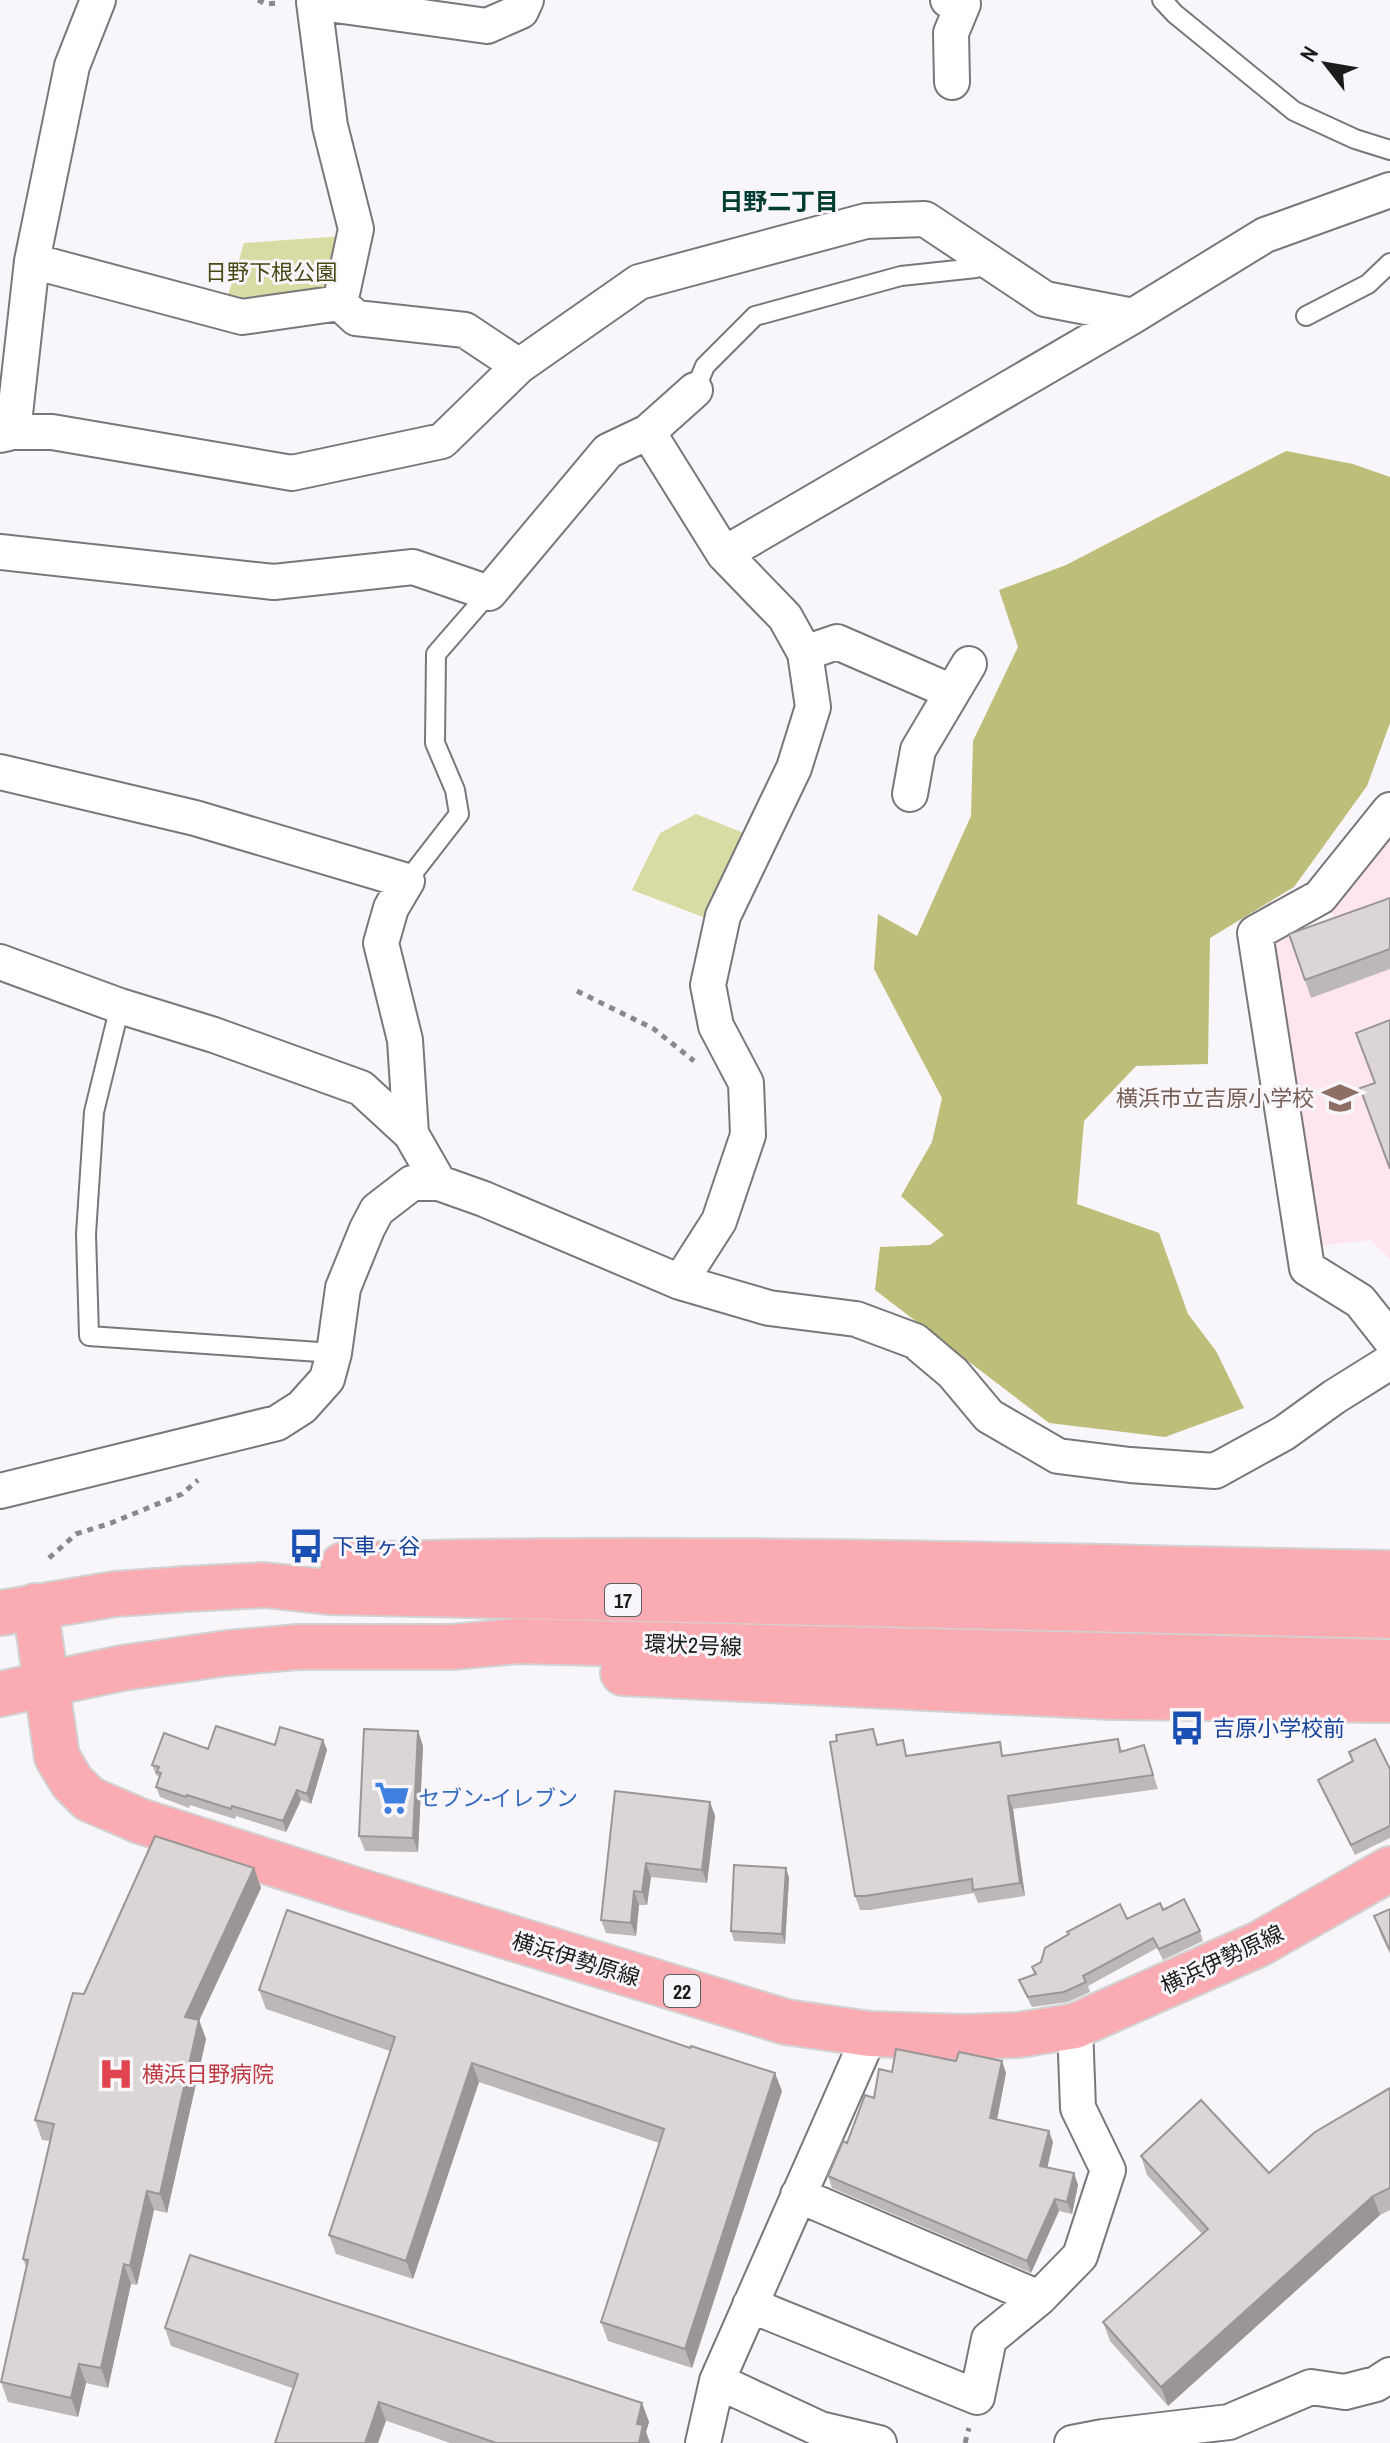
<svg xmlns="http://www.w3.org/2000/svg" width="1390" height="2443" viewBox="0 0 1390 2443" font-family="'Archivo Narrow','Noto Sans JP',sans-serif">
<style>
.education{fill:#ffe5ed}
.green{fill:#d9dba5}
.forest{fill:#bcbe79}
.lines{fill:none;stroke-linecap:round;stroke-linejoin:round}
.service-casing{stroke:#79777a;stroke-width:22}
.minor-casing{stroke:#79777a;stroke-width:38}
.primary-casing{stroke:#d2d2d2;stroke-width:48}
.path{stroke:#89888b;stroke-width:5;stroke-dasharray:6 6;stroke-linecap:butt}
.service{stroke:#fff;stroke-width:18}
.minor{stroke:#fff;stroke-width:34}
.primary{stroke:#fbacb3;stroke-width:44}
.wall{fill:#bcb8b7}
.shaded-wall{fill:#999695}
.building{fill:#dbd6d5;stroke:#999695;stroke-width:2}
.labels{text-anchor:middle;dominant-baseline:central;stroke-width:6;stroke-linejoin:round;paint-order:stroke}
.shield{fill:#f8f6fa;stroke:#5e5d5f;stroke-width:2}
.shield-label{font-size:20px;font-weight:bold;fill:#1c1c1d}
.park-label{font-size:22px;fill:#474813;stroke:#f8f6fa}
.education-label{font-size:22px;fill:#785e54;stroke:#f8f6fa;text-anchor:end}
.transit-label{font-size:22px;fill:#164399;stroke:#f8f6fa;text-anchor:start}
.street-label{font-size:22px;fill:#1c1c1d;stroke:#f8f6fa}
.shop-label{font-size:22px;fill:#366cbe;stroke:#f8f6fa;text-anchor:start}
.health-label{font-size:22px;fill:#be3a42;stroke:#f8f6fa;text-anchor:start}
.neighbourhood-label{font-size:24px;font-weight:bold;fill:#003c30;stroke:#f8f6fa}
</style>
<rect width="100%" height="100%" fill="#f8f6fa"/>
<path class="education" d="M1390,826V1260L1371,1240L1317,1246L1263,955L1276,940L1333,917L1330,904Z"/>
<path class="green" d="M343,236L332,295L226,302L244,243Z
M696,814L751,836L711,920L632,890L660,833Z"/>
<path class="forest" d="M1286,451L1353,464L1390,477V723L1367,786L1294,887L1210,938L1208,1064L1136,1066L1084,1121L1077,1204L1159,1233L1188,1314L1216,1351L1244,1408L1165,1437L1049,1423L875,1290L880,1247L930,1245L944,1235L901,1196L932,1142L942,1098L874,969L878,914L917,936L971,816L973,741L1018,647L999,590L1066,565Z"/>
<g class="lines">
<g class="service-casing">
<path id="service" d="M1162,0L1175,14L1294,111L1355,139L1390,150
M1306,316L1368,284L1390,263
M695,390L705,366L755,316L901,276L976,268L992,263
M407,881L459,814L455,790L435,743L436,654L489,593
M120,1006L94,1112L86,1234L89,1336L334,1353"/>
</g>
<g class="minor-casing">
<path id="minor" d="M948,0L963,4L951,33L952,82
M32,261L242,317L340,303
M519,366L465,330L356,318L340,303L356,229L330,126L314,2L487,26L521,11L526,0
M13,432L32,261L72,66L98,0
M648,432L724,554L1133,316L1265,235L1390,190
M0,435L13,432H52L292,473L442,441L519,366L639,282L866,221L925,219L1045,299L1133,316
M0,552L274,582L413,567L489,593L608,451L648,432L695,390
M805,653L837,642L952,692
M0,772L195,818L407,881L391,908L381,943L405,1040L411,1134
M910,794L918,750L969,664
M1390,810L1320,897L1255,933L1307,1268L1360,1301L1390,1339
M0,962L120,1006L214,1035L361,1088L411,1134L439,1183
M680,1282L719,1221L748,1135L746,1083L716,1026L708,985L723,916L794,768L813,707L805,653L785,617L724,554
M0,1491L277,1423L302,1407L327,1379L334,1353L343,1288L367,1229L377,1210L412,1183H439L484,1199L680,1282L769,1308L856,1319L915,1341L953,1373L989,1416L1058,1456L1130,1465L1215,1471L1284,1433L1334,1397L1390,1362
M798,2195L1039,2298
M750,2305L977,2397L989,2339L1039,2298L1080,2256L1108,2170L1078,2108L1075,2026
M717,2381L820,2429L879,2443
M703,2443L717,2381L870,2034
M1072,2443L1103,2437L1229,2422L1311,2387L1345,2392L1376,2384L1390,2375"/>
</g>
<g class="primary-casing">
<path id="primary" d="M343,1565C692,1554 1041,1567 1390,1573
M35,1606L57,1757L72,1782L89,1799L140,1821L362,1892L786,2022L870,2034L963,2037L1018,2035L1075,2026L1259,1944L1390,1869
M0,1613L115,1594L186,1589L264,1585L329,1592L1390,1616
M623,1673L1112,1697L1390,1700
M0,1694L122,1668L228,1653L298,1647H452L517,1641L1390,1662"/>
</g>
<path class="path" d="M258,0L266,4L280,3
M577,991L654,1029L694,1061
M49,1558L76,1534L111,1523L182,1494L198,1480
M965,2443L969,2428"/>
<use href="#service" class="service"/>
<use href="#minor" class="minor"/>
<use href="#primary" class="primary"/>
</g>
<path class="wall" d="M1390,898V969L1311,998L1289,934Z
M418,1731L423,1746L418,1852L365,1851L359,1836Z
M1118,1739L1122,1751L1144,1745L1158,1789L1013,1809L1025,1896L978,1903L974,1893L870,1910H860L855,1896L879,1745L909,1755L1005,1756Z
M323,1740L327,1750L311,1804L301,1800L286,1832L236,1816L235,1819L190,1805L189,1808L160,1797L156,1787L159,1778L158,1776L156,1775L152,1765L208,1749L275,1745Z
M1349,1752L1390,1769V1838L1355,1855L1322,1790L1318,1780L1353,1762Z
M615,1791L710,1802L715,1816L707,1883L651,1877L647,1905H639L636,1936L606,1933L601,1920Z
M254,1868L261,1888L199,2020L206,2039L167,2213L154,2210L137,2285L131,2284L108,2388L86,2383L78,2417L8,2402L1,2382L27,2269L23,2259L50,2141L42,2140L35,2120L84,1994Z
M786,1868L789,1878L785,1944L734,1941L731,1931Z
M1390,1909V1954L1381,1935L1374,1916Z
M1163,1910L1200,1931L1203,1941L1163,1960L1157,1948L1088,1986L1090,1992L1068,2002L1032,2007L1023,1990L1019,1980L1034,1975L1032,1967L1127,1919Z
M259,1990L782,2091L692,2368L608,2341L601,2322L659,2143L479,2082L413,2279L336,2254L329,2235L390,2051L266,2009Z
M956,2061H1002L1006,2073L997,2119L1053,2142L1047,2168L1074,2173L1078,2185L1072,2214L1059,2211L1031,2273L832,2188L828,2176L874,2098Z
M1390,2088V2210L1380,2215L1168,2406L1110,2341L1103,2322L1202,2234L1147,2175L1141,2156L1269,2173Z
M165,2328L642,2403L649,2422L646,2432L650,2443H450L171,2346Z"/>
<path class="shaded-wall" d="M418,1731L423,1746L418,1852L413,1838Z
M323,1740L327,1750L311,1804L307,1794Z
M297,1790L301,1800L286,1832L283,1821Z
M1008,1796L1013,1809L1025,1896L1020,1883Z
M710,1802L715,1816L707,1883L702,1870Z
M646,1863L651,1877L647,1905L642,1892Z
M254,1868L261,1888L192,2036L185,2017Z
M786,1868L789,1878L785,1944L782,1934Z
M634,1891L639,1905L636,1936L631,1923Z
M199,2020L206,2039L167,2213L160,2194Z
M1002,2061L1006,2073L995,2130L990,2118Z
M472,2063L479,2082L413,2279L406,2261Z
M775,2073L782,2091L692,2368L685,2349Z
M1049,2131L1053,2142L1045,2178L1040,2166Z
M1074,2173L1078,2185L1072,2214L1067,2202Z
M147,2191L154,2210L137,2285L130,2266Z
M1373,2196L1380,2215L1168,2406L1161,2387Z
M1055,2199L1059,2211L1031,2273L1027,2261Z
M124,2264L131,2284L108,2388L101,2368Z
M79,2364L86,2383L78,2417L71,2398Z
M379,2402L386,2421L378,2443H365Z
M642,2403L649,2422L646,2432L650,2443H639L637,2424Z"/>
<path class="building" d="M1390,898V949L1305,980L1289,934Z
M1390,1020V1169L1360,1088L1375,1083L1356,1033Z
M216,1726L275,1745L280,1727L323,1740L307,1794L297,1790L283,1821L232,1806L231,1809L187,1795L186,1797L156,1787L161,1773L157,1772L159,1767L152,1765L164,1733L208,1749Z
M364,1729L418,1731L413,1838L359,1836Z
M873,1729L877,1745L903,1740L906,1756L1000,1742L1002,1756L1118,1739L1120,1752L1144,1745L1153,1775L1008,1796L1020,1883L973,1890L972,1879L865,1896H855L830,1742L837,1741L836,1735Z
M1375,1739L1390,1769V1826L1351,1845L1318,1780L1353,1761L1349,1752Z
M615,1791L710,1802L702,1870L646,1863L642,1892L634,1891L631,1923L601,1920Z
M155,1836L254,1868L185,2017L199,2020L160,2194L147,2191L130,2266L124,2264L101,2368L79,2364L71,2398L1,2382L28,2260L23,2259L54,2124L35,2120L73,1993L84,1994Z
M734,1865L786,1868L782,1934L731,1931Z
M1184,1899L1200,1931L1159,1949L1153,1938L1083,1976L1086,1982L1064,1992L1028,1997L1019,1980L1036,1974L1032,1967L1041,1962L1045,1948L1069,1934L1067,1932L1120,1904L1127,1919L1160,1903L1163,1910Z
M1390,1909V1950L1374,1916Z
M287,1910L690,2048L691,2046L775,2073L685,2349L601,2322L664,2129L472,2063L406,2261L329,2235L395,2037L259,1990Z
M896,2049L956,2061L959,2052L1002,2061L990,2118L1049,2131L1040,2166L1074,2173L1067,2202L1055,2199L1027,2261L828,2176L843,2141L847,2143L865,2095L874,2098L879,2069L892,2072Z
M1390,2088V2188L1373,2196L1161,2387L1103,2322L1208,2229L1141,2156L1201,2100L1269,2173L1315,2132Z
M190,2255L642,2403L637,2424L643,2425L639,2443H496L379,2402L365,2443H275L298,2374L165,2328Z"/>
<defs>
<g id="school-bare" transform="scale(2.76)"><path d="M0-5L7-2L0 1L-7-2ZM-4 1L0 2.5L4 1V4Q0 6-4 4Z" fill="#8d6e63" stroke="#f8f6fa" stroke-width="2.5" paint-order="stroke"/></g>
<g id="bus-bare" transform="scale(2.76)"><path d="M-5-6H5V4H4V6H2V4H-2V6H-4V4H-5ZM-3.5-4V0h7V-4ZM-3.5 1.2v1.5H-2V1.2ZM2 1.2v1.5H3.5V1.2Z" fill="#1a4fb4" stroke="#f8f6fa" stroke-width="2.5" paint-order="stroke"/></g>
<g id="supermarket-bare" transform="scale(2.76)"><path d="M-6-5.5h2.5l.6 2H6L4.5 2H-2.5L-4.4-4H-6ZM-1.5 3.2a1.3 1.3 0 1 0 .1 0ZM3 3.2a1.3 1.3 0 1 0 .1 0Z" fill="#3f7fe0" stroke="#f8f6fa" stroke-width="2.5" paint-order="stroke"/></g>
<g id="hospital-bare" transform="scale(2.76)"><path d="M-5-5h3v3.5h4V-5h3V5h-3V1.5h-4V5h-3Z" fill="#e0444e" stroke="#f8f6fa" stroke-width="2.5" paint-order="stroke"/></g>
</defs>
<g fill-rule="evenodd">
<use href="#school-bare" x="1340" y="1098"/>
<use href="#bus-bare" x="306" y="1546"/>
<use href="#bus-bare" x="1187" y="1728"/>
<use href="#supermarket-bare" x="392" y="1798"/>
<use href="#hospital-bare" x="116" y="2074"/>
</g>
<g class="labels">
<g class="shield">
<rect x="605" y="1584" width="36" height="32" rx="6"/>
<rect x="664" y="1975" width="36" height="32" rx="6"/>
</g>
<g class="shield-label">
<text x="623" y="1600">17</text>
<text x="682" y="1991">22</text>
</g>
<g class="park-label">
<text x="271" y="272">日野下根公園</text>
</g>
<g class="education-label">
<text x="1314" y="1098">横浜市立吉原小学校</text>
</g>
<g class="transit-label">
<text x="332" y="1546">下車ヶ谷</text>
<text x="1213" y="1728">吉原小学校前</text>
</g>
<g class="street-label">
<text transform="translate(693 1645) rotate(2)">環状2号線</text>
<text transform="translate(576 1959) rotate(17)">横浜伊勢原線</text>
<text transform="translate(1222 1959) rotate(-25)">横浜伊勢原線</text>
</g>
<g class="shop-label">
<text x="418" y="1798">セブン-イレブン</text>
</g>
<g class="health-label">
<text x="142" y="2074">横浜日野病院</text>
</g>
<g class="neighbourhood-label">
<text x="779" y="201">日野二丁目</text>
</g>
</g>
<g transform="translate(1326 64) rotate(301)" stroke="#f8f6fa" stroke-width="6" paint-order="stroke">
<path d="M0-6L14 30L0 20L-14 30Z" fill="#1c1c1d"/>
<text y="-12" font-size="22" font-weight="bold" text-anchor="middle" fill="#1c1c1d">N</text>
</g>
</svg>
